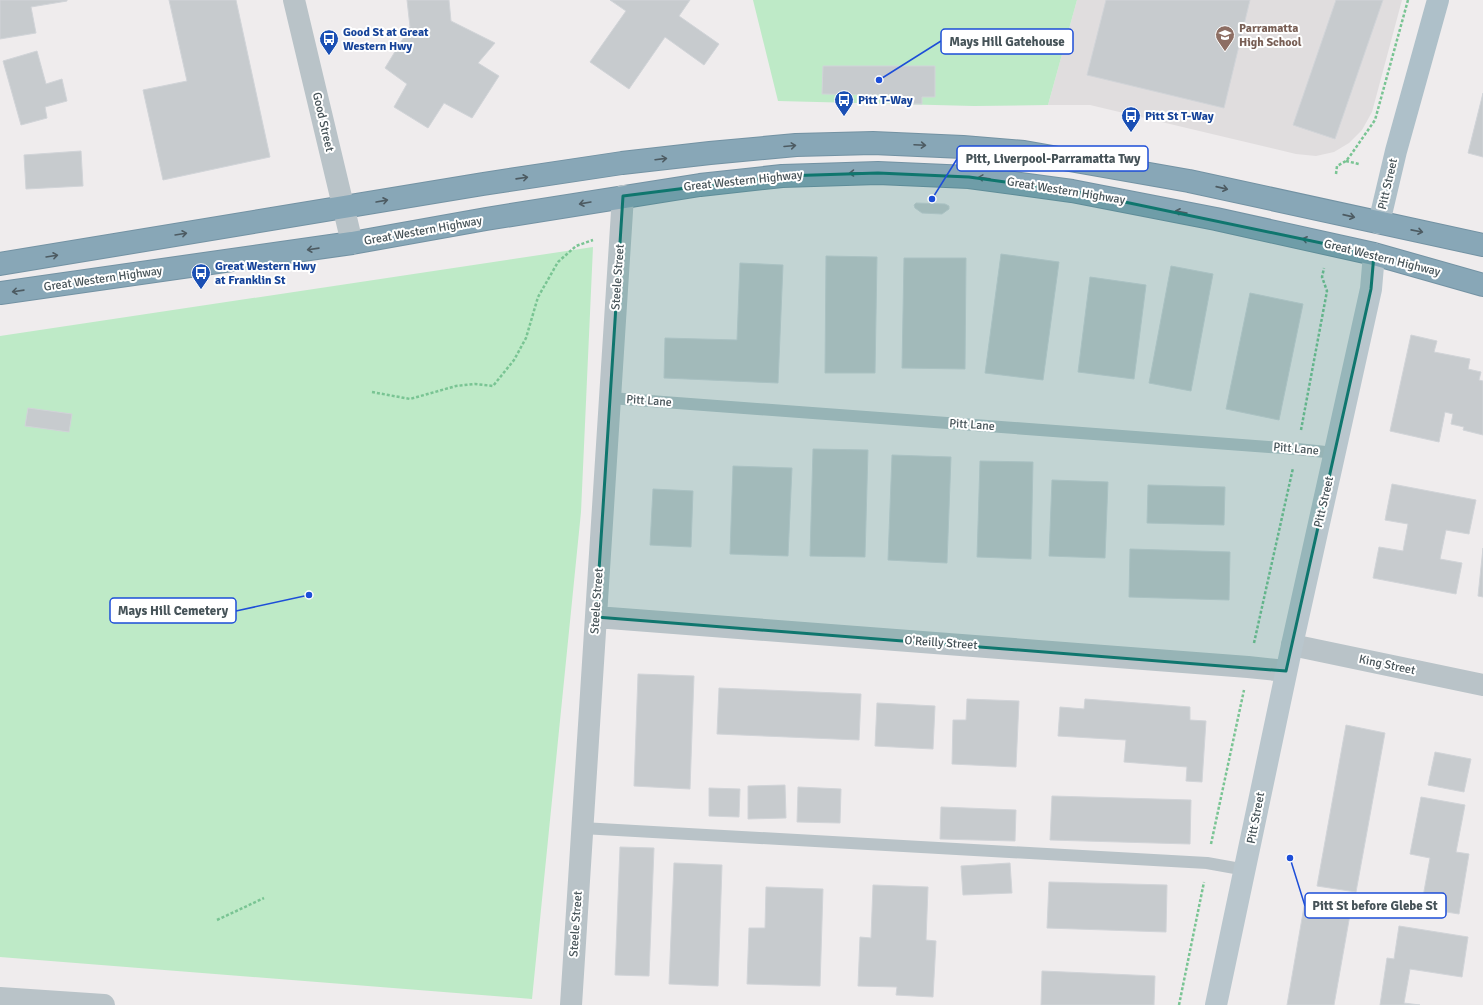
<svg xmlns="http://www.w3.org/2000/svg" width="1483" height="1005" viewBox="0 0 1483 1005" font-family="Signika,sans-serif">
<rect width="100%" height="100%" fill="#efeced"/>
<!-- education -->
<path fill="#e0ddde" d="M1077,0H1402L1372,112L1362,130L1349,143L1334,152L1316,156L1296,154L1090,105H1048Z"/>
<!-- green -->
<path fill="#beeac7" d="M753,0H1077L1048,105L974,106L778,101Z
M593,247L581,512L532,999L0,957V336Z"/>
<!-- building -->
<path fill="#c7cbce" stroke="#d1d4d8" d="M0,0H67V1L31,7L36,33L0,39Z
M169,0H236L270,157L163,180L143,90L187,81Z
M407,0H449L451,21L495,43L478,63L499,76L472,118L444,103L428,128L394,107L407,84L385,68L410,27Z
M610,0H690L679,16L719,44L704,65L665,37L629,89L590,62L626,11Z
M1106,0H1250L1224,108L1087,75Z
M1336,0H1383L1335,139L1293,125Z
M37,51L46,84L62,79L67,101L45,107L47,118L21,125L3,61Z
M823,66H935V97H922V104H897V95L822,94Z
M1483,93V157L1468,153Z
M81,151L83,186L26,189L24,155Z
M916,203L945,204L949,206V209L942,214L922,213L915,208L914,205Z
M1001,254L1059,262L1043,380L985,373Z
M826,256L877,257L875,373H825Z
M904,258H966L965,369L902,368Z
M740,263L783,265L778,383L664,378L665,338L737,340Z
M1171,266L1213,274L1191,391L1149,383Z
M1090,277L1146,285L1134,379L1078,372Z
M1250,293L1303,304L1279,420L1226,409Z
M1411,335L1437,341L1434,352L1470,359L1468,369L1481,372L1479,380L1483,381V435L1463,430L1464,427L1451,424L1453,414L1445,412L1439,442L1390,431Z
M28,408L72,414L69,432L25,426Z
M813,449L868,450L865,557L810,556Z
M892,455L951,457L947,563L888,560Z
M980,461L1033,462L1031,559L977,557Z
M733,466L792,468L788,556L730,554Z
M1052,480L1108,482L1105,558L1049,556Z
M1392,484L1476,500L1469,534L1446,530L1440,559L1462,563L1456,594L1373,578L1379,547L1403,551L1408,524L1385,520Z
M1148,485L1225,487L1224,525L1147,523Z
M653,489L693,491L691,547L650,545Z
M1483,548V597L1478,596Z
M1130,549L1230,552L1229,600L1129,597Z
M638,674L694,676L690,789L634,786Z
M719,688L861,694L859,740L717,734Z
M967,699L1019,701L1016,767L952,764L953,720H966Z
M1085,699L1190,707V720L1206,721L1202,782L1186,781L1187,767L1124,762L1126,740L1058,736L1060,707L1084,709Z
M877,703L935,706L933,749L875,746Z
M1346,725L1385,733L1356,892L1317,886Z
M1435,752L1471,759L1464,792L1428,785Z
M785,785L786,818L748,819V786Z
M798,787L841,789L840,823L797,822Z
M709,788L740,789L739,817L709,816Z
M1052,796L1191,800L1190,844L1050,840Z
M1421,797L1465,805L1456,852L1469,854L1459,914L1421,908L1430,858L1410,854Z
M941,807L1016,810L1015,841L940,839Z
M620,847L654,848L649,976L615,975Z
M674,863L722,865L718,986L669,984Z
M1010,863L1012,893L963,895L961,866Z
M1049,882L1167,885L1166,932L1047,928Z
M873,885L928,887L926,940L936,941L933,997L896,995L897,987L858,986L860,937L871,938Z
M766,887L823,889L820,986L747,984L749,928H765Z
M1305,901L1351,909L1334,1005H1287Z
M1399,926L1468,937L1462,977L1410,969L1404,1003L1420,1005H1380L1387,958L1394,959Z
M1042,971L1155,976L1154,1005H1041Z"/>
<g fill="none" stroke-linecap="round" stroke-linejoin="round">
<defs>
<path id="highway" d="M0,264L483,184L622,163L710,153L796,145L873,143L963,147L1024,152L1189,181L1483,245
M0,293L352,243L486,219L700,185L782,176L878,173L969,177L1072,191L1216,219L1374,254L1483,285"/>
</defs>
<!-- highway casing -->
<use href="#highway" stroke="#7392a3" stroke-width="24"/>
<!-- path -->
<path stroke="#79c493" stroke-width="2.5" stroke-dasharray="3 2" stroke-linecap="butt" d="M1346,161L1359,164
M1336,174L1337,166L1346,161L1350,156L1375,120L1408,0
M372,392L410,399L456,386L475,384L493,386L514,360L526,338L538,297L558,262L576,246L593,240
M1301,430L1327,291L1322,277L1324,268
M1254,643L1293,468
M1211,844L1244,690
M217,920L264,898
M1179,1005L1204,882"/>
<!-- lane -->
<path stroke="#b9c3c8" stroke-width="12" d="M610,398L1297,449L1335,453
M582,828L1207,863L1246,870"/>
<!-- street -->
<path stroke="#b9c3c8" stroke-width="22" d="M294,0L352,243
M596,617L1248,667L1286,671
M1292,645L1483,685
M0,998L104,1005
M571,1005L623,196"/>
<!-- secondary -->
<path stroke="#b9c6cd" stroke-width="22" d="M1216,1005L1292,645L1371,289L1374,254"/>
<!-- primary -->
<path stroke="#aec0c9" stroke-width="22" d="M1379,223L1396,151L1438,0"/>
<!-- highway -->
<use href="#highway" stroke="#88a7b7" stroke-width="22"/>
</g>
<!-- one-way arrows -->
<defs><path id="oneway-shaft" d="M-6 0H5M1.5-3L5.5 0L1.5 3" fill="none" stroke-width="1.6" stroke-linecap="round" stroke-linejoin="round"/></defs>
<g stroke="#4d5b62">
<use href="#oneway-shaft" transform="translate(920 145) rotate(3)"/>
<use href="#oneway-shaft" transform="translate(790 146) rotate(-5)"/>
<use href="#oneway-shaft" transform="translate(661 159) rotate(-7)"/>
<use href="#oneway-shaft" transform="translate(855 173) rotate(179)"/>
<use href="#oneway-shaft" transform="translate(522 178) rotate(-8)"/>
<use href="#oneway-shaft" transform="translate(984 178) rotate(-173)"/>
<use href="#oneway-shaft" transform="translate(1222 188) rotate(13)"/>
<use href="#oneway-shaft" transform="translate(382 201) rotate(-10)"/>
<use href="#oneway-shaft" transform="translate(585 203) rotate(170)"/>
<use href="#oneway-shaft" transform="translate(1181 212) rotate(-169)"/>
<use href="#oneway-shaft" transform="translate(1349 216) rotate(13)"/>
<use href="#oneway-shaft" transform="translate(1417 231) rotate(11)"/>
<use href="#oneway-shaft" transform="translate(181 234) rotate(-9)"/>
<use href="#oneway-shaft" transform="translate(1308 240) rotate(-167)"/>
<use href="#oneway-shaft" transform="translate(313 249) rotate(172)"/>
<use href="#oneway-shaft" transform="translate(52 256) rotate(-9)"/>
<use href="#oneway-shaft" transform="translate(18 291) rotate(172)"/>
</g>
<!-- marked area -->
<path fill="#0f766e" fill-opacity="0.2" stroke="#0f766e" stroke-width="3" stroke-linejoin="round" d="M878,173L969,177L1072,191L1374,254L1371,289L1286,671L596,617L623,196L782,176Z"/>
<!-- icons -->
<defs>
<symbol id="school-pin" viewBox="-11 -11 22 30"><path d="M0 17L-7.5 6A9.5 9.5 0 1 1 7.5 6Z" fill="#8d6e63" stroke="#fff"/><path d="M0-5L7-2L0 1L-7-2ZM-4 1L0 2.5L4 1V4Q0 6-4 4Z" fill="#fff"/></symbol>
<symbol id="bus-pin" viewBox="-11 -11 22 30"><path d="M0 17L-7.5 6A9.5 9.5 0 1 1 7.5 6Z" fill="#1a4fb4" stroke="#fff"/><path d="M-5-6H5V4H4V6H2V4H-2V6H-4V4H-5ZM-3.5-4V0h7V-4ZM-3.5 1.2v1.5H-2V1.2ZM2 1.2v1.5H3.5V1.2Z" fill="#fff"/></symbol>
</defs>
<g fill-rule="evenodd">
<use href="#school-pin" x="1214" y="24" width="22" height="30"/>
<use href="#bus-pin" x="318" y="28" width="22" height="30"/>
<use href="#bus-pin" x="833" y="89" width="22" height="30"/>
<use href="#bus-pin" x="1120" y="105" width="22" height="30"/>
<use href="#bus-pin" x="190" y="262" width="22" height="30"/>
</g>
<g text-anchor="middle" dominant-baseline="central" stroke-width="4" stroke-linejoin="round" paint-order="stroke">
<!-- education labels -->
<g font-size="12" font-weight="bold" fill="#785e54" stroke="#fff" text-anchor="start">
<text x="1239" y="28">Parramatta<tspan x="1239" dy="14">High School</tspan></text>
</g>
<!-- transit labels -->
<g font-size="12" font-weight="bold" fill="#164399" stroke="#fff" text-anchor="start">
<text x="343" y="32">Good St at Great<tspan x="343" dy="14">Western Hwy</tspan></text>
<text x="858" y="100">Pitt T-Way</text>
<text x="1145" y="116">Pitt St T-Way</text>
<text x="215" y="266">Great Western Hwy<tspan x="215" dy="14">at Franklin St</tspan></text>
</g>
<!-- street labels -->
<g font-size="12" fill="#465358" stroke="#fff">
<text transform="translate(323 122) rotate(77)">Good Street</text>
<text transform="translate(743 181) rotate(-6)">Great Western Highway</text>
<text transform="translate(1388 184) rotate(-77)">Pitt Street</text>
<text transform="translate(1066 191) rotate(9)">Great Western Highway</text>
<text transform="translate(423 231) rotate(-10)">Great Western Highway</text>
<text transform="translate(1382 258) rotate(14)">Great Western Highway</text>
<text transform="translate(618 277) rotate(-86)">Steele Street</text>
<text transform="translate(103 279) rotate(-8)">Great Western Highway</text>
<text transform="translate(649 401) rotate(4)">Pitt Lane</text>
<text transform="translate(972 425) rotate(4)">Pitt Lane</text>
<text transform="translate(1296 449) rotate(5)">Pitt Lane</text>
<text transform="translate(1324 502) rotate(-77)">Pitt Street</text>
<text transform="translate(597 601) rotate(-86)">Steele Street</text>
<text transform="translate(941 643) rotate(4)">O'Reilly Street</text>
<text transform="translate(1387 665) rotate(12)">King Street</text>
<text transform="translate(1256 818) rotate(-79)">Pitt Street</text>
<text transform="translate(576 924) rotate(-86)">Steele Street</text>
</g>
</g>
<!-- callouts -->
<path fill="none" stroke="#1d4ed8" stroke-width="1.5" d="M879 80L941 41M932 199L957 159M309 595L236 611M1290 858L1305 906"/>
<g fill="#1d4ed8" stroke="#fff" stroke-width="1.5">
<circle cx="879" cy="80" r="4"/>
<circle cx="932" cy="199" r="4"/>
<circle cx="309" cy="595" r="4"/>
<circle cx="1290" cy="858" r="4"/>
</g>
<g fill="#fff" stroke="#1d4ed8" stroke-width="1.5">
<rect x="941" y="29" width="132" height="25" rx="4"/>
<rect x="957" y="146" width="191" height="25" rx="4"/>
<rect x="110" y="598" width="126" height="25" rx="4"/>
<rect x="1305" y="893" width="141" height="25" rx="4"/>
</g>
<g font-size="13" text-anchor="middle" font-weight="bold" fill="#465358">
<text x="1007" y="46">Mays Hill Gatehouse</text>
<text x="1053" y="163">Pitt, Liverpool-Parramatta Twy</text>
<text x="173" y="615">Mays Hill Cemetery</text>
<text x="1375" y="910">Pitt St before Glebe St</text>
</g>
</svg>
